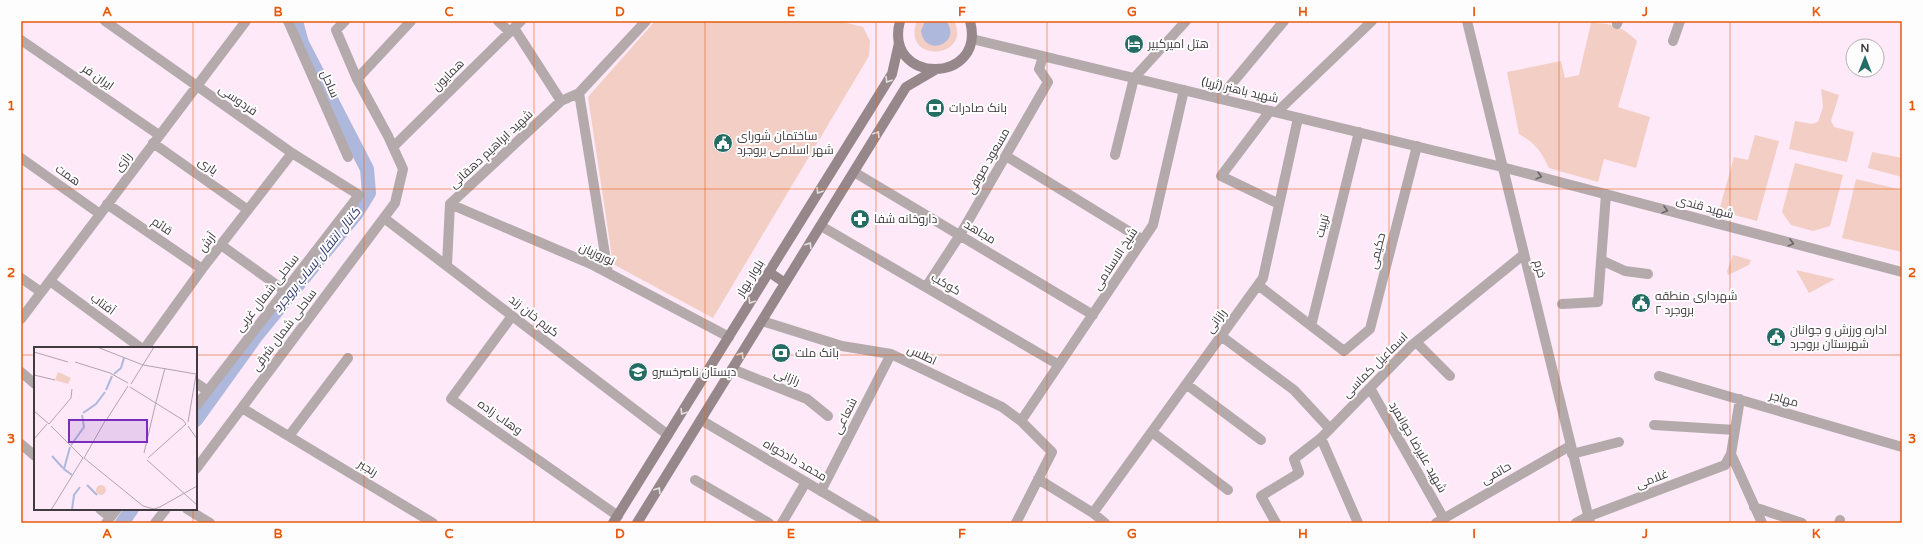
<svg xmlns="http://www.w3.org/2000/svg" width="1923" height="544" viewBox="0 0 1923 544" font-family="'Varela Round',Cairo,sans-serif">
<rect width="100%" height="100%" fill="#fde9f8"/>
<!-- green -->
<path fill="#f3cec4" d="M655,21H839L863,27L870,41L869,56L713,318L613,264L588,97Z
M917,21H954C973,59 900,64 917,21Z
M1591,23C1611,23 1623,27 1637,41L1618,107L1650,117L1636,168L1604,159L1598,182L1549,168C1540,150 1536,144 1519,134L1507,72L1561,61L1565,78L1579,75Z
M1821,89L1839,95L1831,121L1834,127L1854,132L1847,162L1789,149L1795,121L1812,124L1818,122L1823,107Z
M1755,135L1779,141L1757,221L1719,211L1734,157L1748,160Z
M1872,152L1902,158V177L1868,168Z
M1795,163L1843,175L1830,226L1813,231L1791,225L1782,212Z
M1856,179L1902,190V252L1842,238Z
M1733,255L1751,260L1749,265L1728,275L1727,271Z
M1796,270L1835,279L1809,293Z"/>
<!-- water -->
<path fill="#aeb7dc" d="M925,21H946C963,42 925,59 921,31Z"/>
<g fill="none" stroke-linecap="round" stroke-linejoin="round">
<!-- canal -->
<path stroke="#aeb7dc" stroke-width="14" d="M196,420L257,335L356,214L369,193L367,169L302,43L296,21
M122,523L132,509"/>
<!-- minor -->
<path stroke="#b4a9ab" stroke-width="10" d="M105,21L292,153L359,195L196,406
M288,21L348,157
M498,21L510,32
M1617,24L1618,21
M514,28L561,101
M21,40L159,135
M1673,41L1680,21
M357,79L411,21
M1219,99L1284,21
M1270,111L1221,176L1279,204
M1277,112L1372,21
M153,143L248,210
M393,147L521,21
M1115,155L1134,78L1186,21
M1006,156L1143,240
M21,158L100,214
M854,172L1093,315
M107,204L202,269
M450,204L593,265L729,337
M384,218L668,435
M821,226L1059,365
M221,245L285,291
M1601,260L1625,271L1648,274
M447,265L450,204L561,101L579,93
M608,273L579,93L646,21
M21,278L41,292
M50,281L141,348
M1258,285L1344,351L1370,329L1417,146
M926,287L960,235L1048,82L1039,69L1043,57
M1562,304L1598,302L1606,194
M512,316L451,399L618,516
M21,319L246,21
M762,321L842,346L891,354L1002,407L1021,421L1052,452L1016,523
M1311,326L1359,132
M1221,336L1294,390L1330,429
M1416,342L1450,376
M145,348L202,269L292,153
M732,369L807,399L828,416
M21,372L35,384
M1659,376L1902,447
M196,383L208,391
M1186,384L1261,440
M1370,388L1444,519
M242,408L433,523
M1021,421L1153,225L1184,90
M1654,425L1735,430
M1152,432L1228,490
M289,436L348,358
M1321,438L1358,523
M21,444L35,456
M1572,454L1619,442
M1731,454L1762,523
M196,469L395,203L403,169L388,136L357,79L336,30L345,21
M1038,479L1093,513L1105,523
M695,480L769,523
M821,491L891,354
M1754,507L1802,523
M100,509L110,517
M187,509L210,523
M1093,513L1263,278L1298,118
M106,523L117,509
M155,523L166,509
M782,523L806,482
M1276,523L1261,496L1299,473L1294,459L1321,438L1411,346L1523,255
M1436,523L1570,446
M1576,523L1587,517L1725,465L1731,454L1740,399
M1839,523L1840,520"/>
<!-- tertiary -->
<path stroke="#b4a9ab" stroke-width="10" d="M1467,21L1590,523
M972,39L1502,167L1902,272
M701,420L875,523"/>
<!-- secondary -->
<path stroke="#96878a" stroke-width="10" d="M900,21C883,85 987,85 970,21
M769,272L785,283
M613,523L892,74L899,43
M637,523L906,87L935,70"/>
</g>
<!-- one-way arrows -->
<defs><path id="oneway-chevron" d="M-2-3.5L2.5 0L-2 3.5" fill="none" stroke-width="1.6" stroke-linecap="round" stroke-linejoin="round"/></defs>
<g stroke="#e3e0e0">
<use href="#oneway-chevron" transform="translate(888 80) rotate(122)"/>
<use href="#oneway-chevron" transform="translate(877 134) rotate(-58)"/>
<use href="#oneway-chevron" transform="translate(819 191) rotate(122)"/>
<use href="#oneway-chevron" transform="translate(809 245) rotate(-58)"/>
<use href="#oneway-chevron" transform="translate(751 301) rotate(122)"/>
<use href="#oneway-chevron" transform="translate(741 355) rotate(-58)"/>
<use href="#oneway-chevron" transform="translate(683 412) rotate(122)"/>
<use href="#oneway-chevron" transform="translate(658 490) rotate(-58)"/>
</g>
<g stroke="#696165">
<use href="#oneway-chevron" transform="translate(1539 176) rotate(15)"/>
<use href="#oneway-chevron" transform="translate(1665 210) rotate(15)"/>
<use href="#oneway-chevron" transform="translate(1791 243) rotate(15)"/>
</g>
<!-- grid -->
<path fill="none" stroke="#e8590c" stroke-width="1" stroke-opacity="0.55" d="M193,21V348M364,21V523M534,21V523M705,21V523M876,21V523M1047,21V523M1218,21V523M1389,21V523M1559,21V523M1730,21V523M21,189H1902M21,355H35M196,355H1902M193,509V523"/>
<!-- icons -->
<defs>
<symbol id="hotel-disc" viewBox="-11 -11 22 22"><circle r="9.5" fill="#256d64" stroke="#fdfdfd"/><path d="M-6-4.5h1.5V1H6V5H4.5V3h-9V5H-6ZM-4 0a1.8 1.8 0 1 1 3.6 0ZM.5 0V-2.5h3Q6-2.5 6 0Z" fill="#fff"/></symbol>
<symbol id="bank-disc" viewBox="-11 -11 22 22"><circle r="9.5" fill="#256d64" stroke="#fdfdfd"/><path d="M-6-4H6V4H-6ZM0-2.3a2.3 2.3 0 1 0 0 4.6a2.3 2.3 0 1 0 0-4.6Z" fill="#fff"/></symbol>
<symbol id="civic-disc" viewBox="-11 -11 22 22"><circle r="9.5" fill="#256d64" stroke="#fdfdfd"/><path d="M-.6-6.5H3V-4.5H.6V-3L4-1V1h2V6H-6V1h2V-1L-.6-3ZM-1.2 2.5V6h2.4V2.5Z" fill="#fff"/></symbol>
<symbol id="pharmacy-disc" viewBox="-11 -11 22 22"><circle r="9.5" fill="#256d64" stroke="#fdfdfd"/><path d="M-2-6h4v4h4v4h-4v4h-4v-4h-4v-4h4Z" fill="#fff"/></symbol>
<symbol id="school-disc" viewBox="-11 -11 22 22"><circle r="9.5" fill="#256d64" stroke="#fdfdfd"/><path d="M0-5L7-2L0 1L-7-2ZM-4 1L0 2.5L4 1V4Q0 6-4 4Z" fill="#fff"/></symbol>
</defs>
<g fill-rule="evenodd">
<use href="#hotel-disc" x="1123" y="33" width="22" height="22"/>
<use href="#bank-disc" x="924" y="97" width="22" height="22"/>
<use href="#civic-disc" x="712" y="132" width="22" height="22"/>
<use href="#pharmacy-disc" x="849" y="208" width="22" height="22"/>
<use href="#civic-disc" x="1630" y="292" width="22" height="22"/>
<use href="#civic-disc" x="1765" y="326" width="22" height="22"/>
<use href="#bank-disc" x="770" y="342" width="22" height="22"/>
<use href="#school-disc" x="627" y="361" width="22" height="22"/>
</g>
<g text-anchor="middle" dominant-baseline="central" stroke-width="4" stroke-linejoin="round" paint-order="stroke">
<!-- poi labels -->
<g font-size="12" fill="#413a3f" stroke="#fdfdfd" text-anchor="start">
<text x="1148" y="44">هتل امیرکبیر</text>
<text x="949" y="108">بانک صادرات</text>
<text x="737" y="136">ساختمان شورای<tspan x="737" dy="14">شهر اسلامی بروجرد</tspan></text>
<text x="874" y="219">داروخانه شفا</text>
<text x="1655" y="296">شهرداری منطقه<tspan x="1655" dy="14">۲ بروجرد</tspan></text>
<text x="1790" y="330">اداره ورزش و جوانان<tspan x="1790" dy="14">شهرستان بروجرد</tspan></text>
<text x="795" y="353">بانک ملت</text>
<text x="652" y="372">دبستان ناصرخسرو</text>
</g>
<!-- street labels -->
<g font-size="12" fill="#413a3f" stroke="#fdfdfd">
<text transform="translate(448 75) rotate(-45)">همایون</text>
<text transform="translate(98 77) rotate(35)">ایران فر</text>
<text transform="translate(330 84) rotate(66)">ساحل</text>
<text transform="translate(1240 90) rotate(13)">شهید باهنر (ثریا)</text>
<text transform="translate(238 100) rotate(35)">فردوسی</text>
<text transform="translate(491 149) rotate(-43)">شهید ابراهیم دهقانی</text>
<text transform="translate(988 161) rotate(-60)">مسعود صوفی</text>
<text transform="translate(123 162) rotate(-53)">رازی</text>
<text transform="translate(208 166) rotate(35)">یاری</text>
<text transform="translate(68 175) rotate(35)">همت</text>
<text transform="translate(1705 207) rotate(15)">شهید قندی</text>
<text transform="translate(162 226) rotate(34)">قائم</text>
<text transform="translate(1322 226) rotate(-76)">تربیت</text>
<text transform="translate(980 232) rotate(31)">مجاهد</text>
<text transform="translate(207 242) rotate(-52)">آرش</text>
<text transform="translate(1377 251) rotate(-76)">حکیمی</text>
<text transform="translate(597 254) rotate(25)">نوروزیان</text>
<text transform="translate(1115 259) rotate(-57)">شیخ الاسلامی</text>
<text transform="translate(1540 269) rotate(76)">خرم</text>
<text transform="translate(750 278) rotate(-58)">بلوار بهار</text>
<text transform="translate(946 284) rotate(30)">کوکب</text>
<text transform="translate(267 293) rotate(-52)">ساحلی شمال غربی</text>
<text transform="translate(103 304) rotate(36)">آفتاب</text>
<text transform="translate(534 316) rotate(38)">کریم خان زند</text>
<text transform="translate(1216 321) rotate(-54)">رازانی</text>
<text transform="translate(284 330) rotate(-53)">ساحلی شمال شرقی</text>
<text transform="translate(922 355) rotate(25)">اطلس</text>
<text transform="translate(1375 365) rotate(-45)">اسماعیل کماسی</text>
<text transform="translate(787 377) rotate(21)">رازانی</text>
<text transform="translate(1784 399) rotate(16)">مهاجر</text>
<text transform="translate(845 416) rotate(-63)">شعاعی</text>
<text transform="translate(500 417) rotate(35)">وهاب زاده</text>
<text transform="translate(1418 447) rotate(60)">شهید علیرضا جوانمرد</text>
<text transform="translate(795 460) rotate(30)">محمد دادخواه</text>
<text transform="translate(368 468) rotate(31)">رنجبر</text>
<text transform="translate(1496 473) rotate(-30)">حاتمی</text>
<text transform="translate(1652 479) rotate(-21)">غلامی</text>
</g>
<!-- water labels -->
<g font-size="13" font-style="italic" fill="#313969" stroke="#fdfdfd">
<text transform="translate(317 260) rotate(-51)">کانال انتقال پساب بروجرد</text>
</g>
</g>
<!-- overview -->
<g transform="translate(34 347)">
<rect width="163" height="163" fill="#fde9f8"/>
<path d="M24,25L37,31L34,37L21,33ZM62 143a5 5 0 1 1 10 0a5 5 0 1 1-10 0Z" fill="#f3cec4"/>
<path fill="none" stroke="#aeb7dc" stroke-width="2" d="M80,27L87,21L90,11M72,43L78,29M49,66L62,57L71,45M37,98L50,80L48,68M36,100L30,122L38,128M18,109L29,121M53,138L63,148M38,163L40,148L46,140"/>
<path fill="none" stroke="#b2a3ae" stroke-width="1" d="M63,0L109,18L162,27M0,5L34,15M41,15L76,26L94,36M0,28L21,33M97,37L120,0M96,40L149,73L152,77M122,55L131,21M0,64L15,77L37,51L38,42M73,72L94,39M154,75L162,28M17,79L49,111M154,79L163,92M0,92L13,77M110,106L122,55M50,111L109,159L120,162L126,160M50,111L71,74M114,111L152,77M113,113L163,158M126,160L163,139M17,163L49,111"/>
<path fill="#7b2cbf" fill-opacity="0.15" stroke="#7b2cbf" stroke-width="2" d="M35,73H113V95H35Z"/>
<rect width="163" height="163" fill="none" stroke="#413a3f" stroke-width="2"/>
</g>
<!-- border -->
<rect width="1923" height="544" fill="none" stroke="#fdfdfd" stroke-width="44"/>
<!-- north arrow -->
<g transform="translate(1865 58)"><circle r="19" fill="#fdfdfd" stroke="#b2afb1"/>
<path d="M0-3L7 15L0 10L-7 15Z" fill="#256d64"/>
<text y="-6" font-size="11" font-weight="bold" text-anchor="middle" fill="#413a3f">N</text>
</g>
<rect x="22" y="22" width="1879" height="500" fill="none" stroke="#e8590c" stroke-width="1.5"/>
<g font-size="13" text-anchor="middle" font-weight="bold" fill="#e8590c">
<text x="107" y="16">A</text>
<text x="278" y="16">B</text>
<text x="449" y="16">C</text>
<text x="620" y="16">D</text>
<text x="791" y="16">E</text>
<text x="962" y="16">F</text>
<text x="1132" y="16">G</text>
<text x="1303" y="16">H</text>
<text x="1474" y="16">I</text>
<text x="1645" y="16">J</text>
<text x="1816" y="16">K</text>
<text x="11" y="110">1</text>
<text x="1912" y="110">1</text>
<text x="11" y="277">2</text>
<text x="1912" y="277">2</text>
<text x="11" y="443">3</text>
<text x="1912" y="443">3</text>
<text x="107" y="538">A</text>
<text x="278" y="538">B</text>
<text x="449" y="538">C</text>
<text x="620" y="538">D</text>
<text x="791" y="538">E</text>
<text x="962" y="538">F</text>
<text x="1132" y="538">G</text>
<text x="1303" y="538">H</text>
<text x="1474" y="538">I</text>
<text x="1645" y="538">J</text>
<text x="1816" y="538">K</text>
</g>
</svg>
